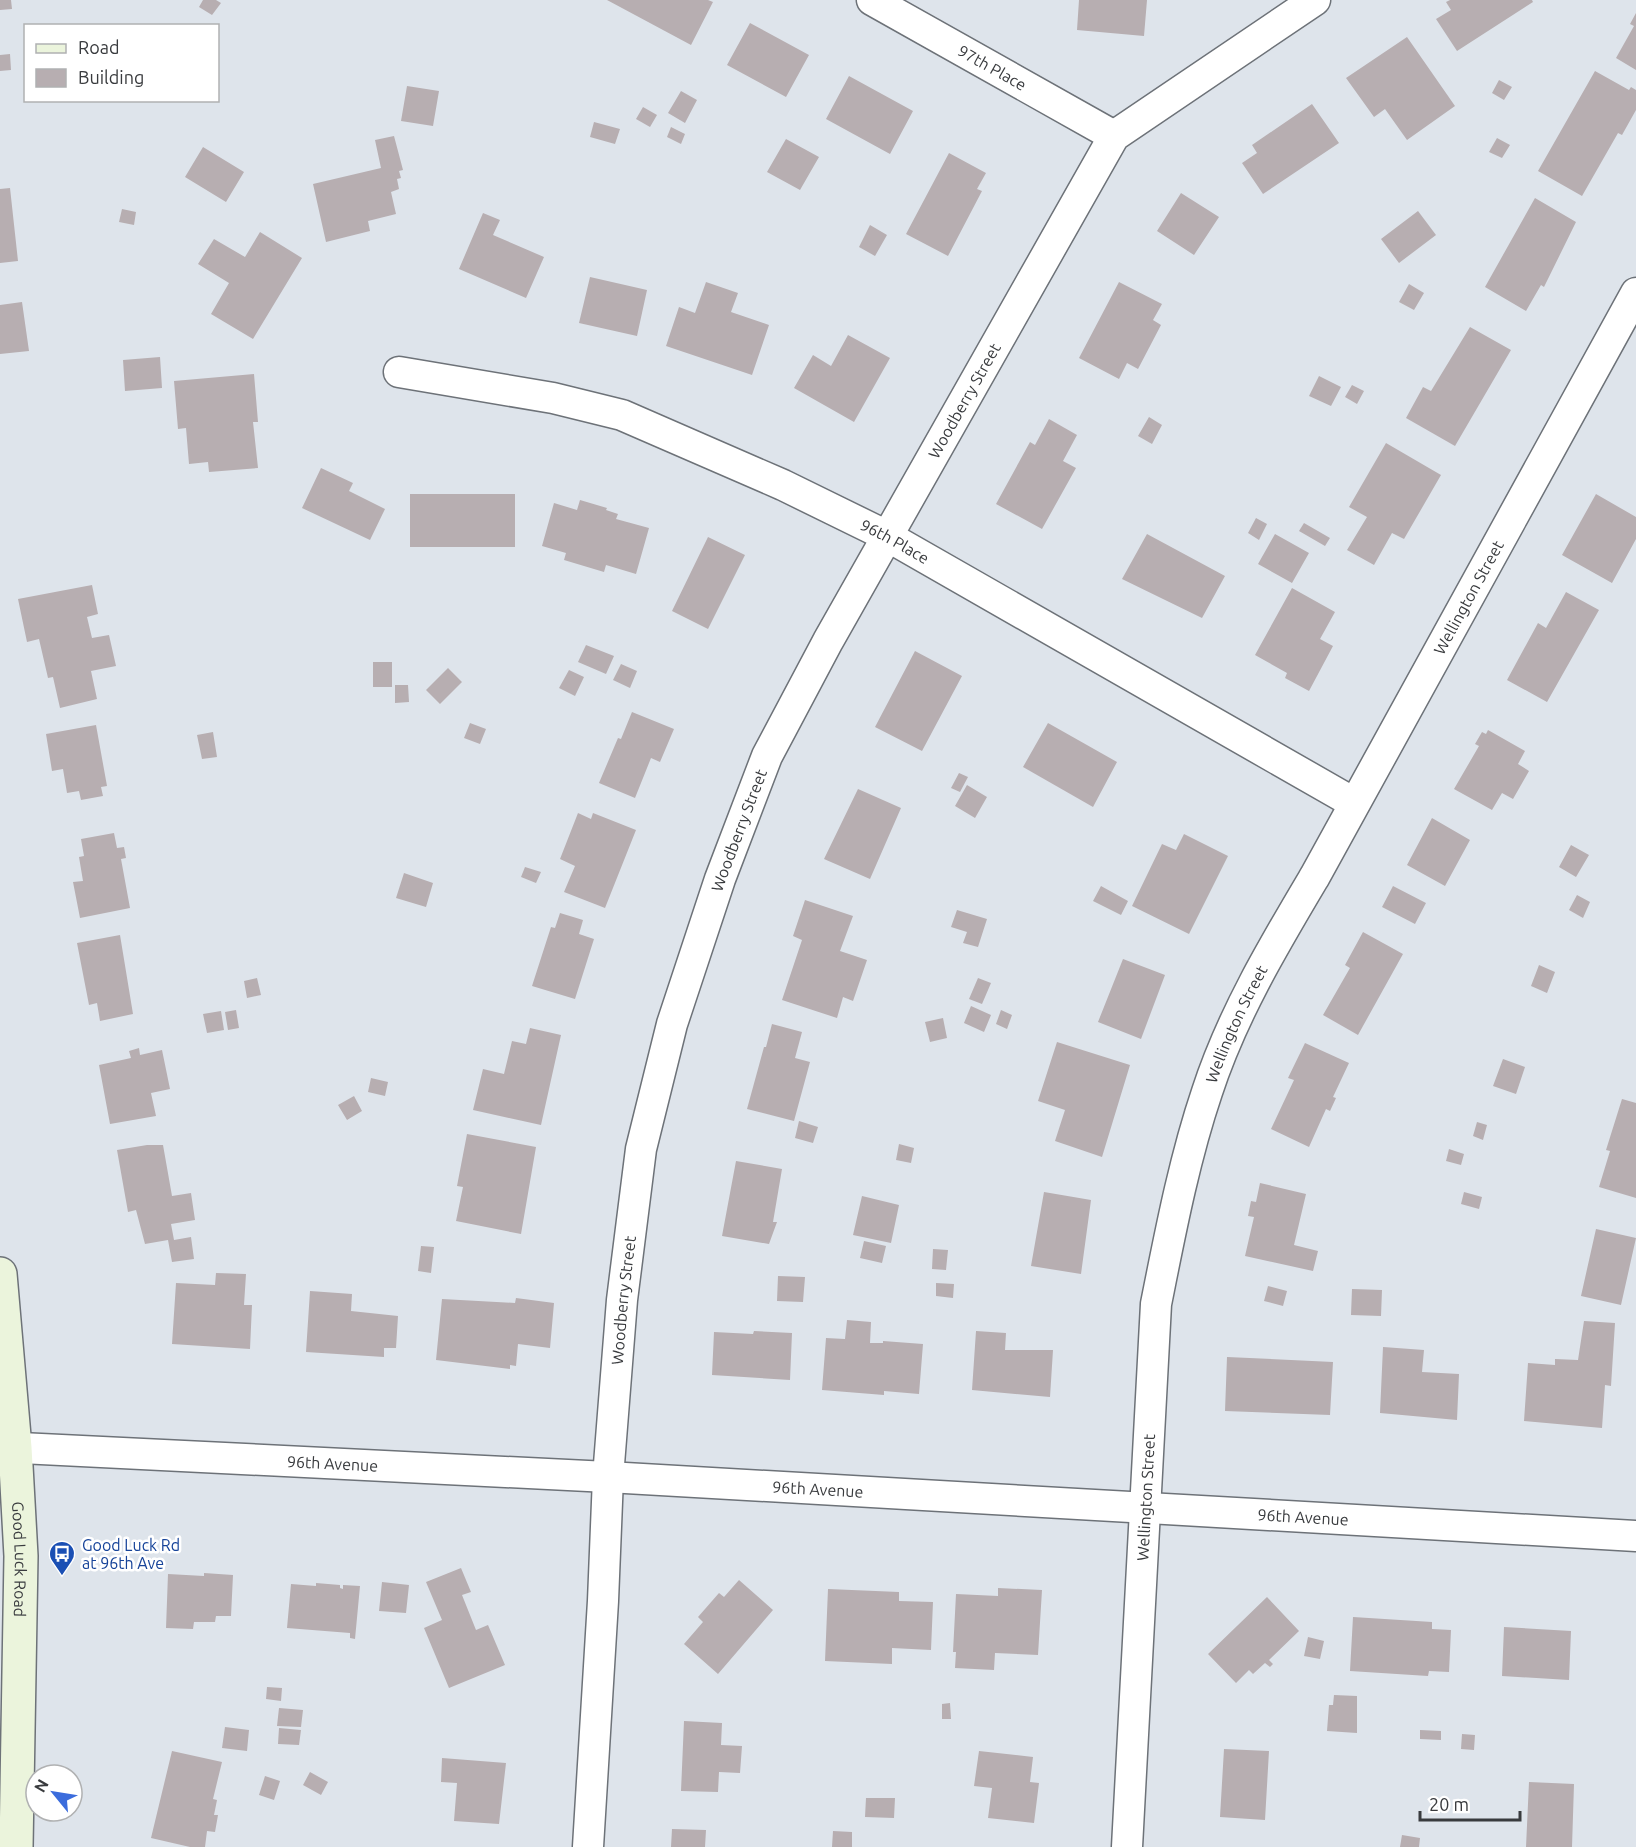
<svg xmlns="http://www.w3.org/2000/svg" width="1636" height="1847" viewBox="0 0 1636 1847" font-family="Ubuntu,sans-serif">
<rect width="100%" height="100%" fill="#dee4eb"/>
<!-- building -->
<path fill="#b7aeb1" d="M0,0H11L12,9L0,10Z
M203,0H216L221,3L212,15L199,7Z
M607,0H708L713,2L691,45Z
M1079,0H1147L1144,36L1077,30Z
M1450,0H1532L1533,2L1457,51L1436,19L1451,10L1446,2Z
M1636,13V70L1616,58L1634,26L1630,24Z
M750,23L809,55L786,97L727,65Z
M1407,37L1455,106L1407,140L1385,109L1374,117L1346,78Z
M10,54L11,70L0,71V55Z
M1595,71L1629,90L1631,87L1636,90V110L1622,135L1618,133L1582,196L1538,171Z
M849,76L913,111L890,154L826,119Z
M1499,80L1512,87L1504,100L1492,93Z
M407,86L439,91L433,126L401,121Z
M681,91L697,100L685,123L668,113Z
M1312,104L1339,143L1263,194L1242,163L1257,153L1252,145Z
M643,107L657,115L650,127L636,119Z
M594,122L620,129L615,144L590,137Z
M671,127L685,134L681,144L667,137Z
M394,136L403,170L399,171L401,178L397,179L399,189L391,192L396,214L368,221L370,231L326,242L313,184L381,168L375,140Z
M1497,138L1510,145L1502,158L1489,152Z
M786,139L819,157L800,190L767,172Z
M203,147L244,172L226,202L185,177Z
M949,153L986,173L977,189L982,191L948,256L906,234Z
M10,188L18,261L0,263V189Z
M1181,193L1219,217L1194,255L1157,231Z
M1535,198L1576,222L1544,287L1541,285L1526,311L1485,287Z
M122,209L136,212L134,225L119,222Z
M1418,211L1436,235L1399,263L1381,239Z
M483,213L500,220L493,235L544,257L526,298L459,269Z
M870,225L887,235L875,256L859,247Z
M260,232L302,258L253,339L211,314L229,283L198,264L214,239L245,257Z
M590,277L647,290L637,336L579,323Z
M706,282L738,293L731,312L769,325L752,375L666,346L679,307L695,313Z
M1119,282L1162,304L1153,320L1161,325L1138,369L1127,363L1119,379L1079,358Z
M1409,284L1424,293L1414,310L1399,302Z
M22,302L29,351L0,354V305Z
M1470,327L1511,350L1455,446L1406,418L1423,387L1431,391Z
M848,335L890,358L854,422L794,388L813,355L831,366Z
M160,357L162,388L125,391L123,360Z
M254,374L258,422H253L258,468L209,472L208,462L189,464L186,428L178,429L174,381Z
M1319,376L1341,387L1331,406L1309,396Z
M1352,385L1364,391L1357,404L1345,397Z
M1149,417L1162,425L1152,444L1138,436Z
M1049,419L1077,435L1063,461L1076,468L1042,529L996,504L1030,442L1035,445Z
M1386,443L1441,475L1404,539L1392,533L1374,565L1347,550L1367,517L1349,507Z
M321,468L353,483L349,491L385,509L370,540L302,508Z
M410,494H515V547H410Z
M1596,494L1636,517V539L1612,583L1562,555Z
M580,500L607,508L606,510L618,514L616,519L649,528L636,574L606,565L604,572L564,560L566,553L542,546L554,503L577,510Z
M1256,518L1267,524L1259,540L1248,533Z
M1304,523L1330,538L1325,546L1299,531Z
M1147,534L1225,576L1202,618L1122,579Z
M1275,534L1309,553L1292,583L1258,564Z
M708,537L745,555L708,629L672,611Z
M92,585L98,614L87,617L92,638L109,635L116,666L91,671L97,699L60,708L53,677L48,678L39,639L27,642L18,599Z
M1292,588L1335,612L1320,639L1333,646L1309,691L1285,678L1287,673L1255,655Z
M1566,592L1599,610L1547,702L1507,680L1538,623L1546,628Z
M586,645L614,656L606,674L578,662Z
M915,651L962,676L922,751L875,727Z
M373,662H392V687H373Z
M621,664L637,671L630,688L613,680Z
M448,668L462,682L440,704L426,690Z
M569,670L584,677L575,696L559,688Z
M395,685H408L409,702L395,703Z
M632,712L674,729L660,762L651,758L635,798L599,783L618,738L621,739Z
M470,723L486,729L480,744L464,738Z
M1048,723L1117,762L1093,807L1023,767Z
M96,725L107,786L101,787L103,796L81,800L79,791L67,793L63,769L52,771L46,734Z
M1488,730L1525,751L1518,764L1529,771L1513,799L1502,793L1492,810L1454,789L1479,746L1475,744L1482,732L1486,734Z
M213,732L217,757L202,759L197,735Z
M959,773L968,777L960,792L951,788Z
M967,785L987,797L975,818L955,806Z
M858,789L901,808L870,879L824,859Z
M578,813L591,819L593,813L636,830L605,908L564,892L575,866L560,859Z
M1432,818L1470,840L1445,886L1407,865Z
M114,833L117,848L124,847L126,858L121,859L130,908L80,918L73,882L83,881L79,857L84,856L81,839Z
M1184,834L1228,856L1189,934L1132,906L1162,844L1176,850Z
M1571,845L1589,855L1576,877L1559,867Z
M525,867L541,872L536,883L521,877Z
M404,873L433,883L426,907L396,898Z
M1101,886L1128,901L1121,915L1093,901Z
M1393,886L1426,903L1415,924L1382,907Z
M1577,895L1590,902L1583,918L1569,910Z
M805,900L853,916L840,951L867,960L853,1001L843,997L837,1018L782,1000L802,940L793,936Z
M957,910L987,919L978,947L963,943L967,932L951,927Z
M560,913L583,920L579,934L594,939L575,999L532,986L551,927L555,928Z
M1363,932L1403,954L1358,1035L1323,1015L1350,968L1345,965Z
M120,935L133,1014L100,1021L97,1003L89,1005L77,943Z
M1123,959L1165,975L1141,1039L1098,1022Z
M1539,965L1555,972L1547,993L1531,986Z
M257,978L261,995L247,998L244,981Z
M978,978L991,983L982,1004L969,999Z
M971,1006L991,1015L984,1032L964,1023Z
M236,1010L239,1028L228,1030L225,1012Z
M1001,1010L1012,1015L1007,1029L996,1024Z
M221,1011L224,1030L207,1033L203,1014Z
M943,1018L947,1038L930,1042L925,1022Z
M772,1024L802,1032L795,1058L810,1062L794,1121L747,1109L764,1047H766Z
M530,1028L561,1035L541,1125L473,1110L483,1069L504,1074L512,1041L526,1044Z
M1057,1042L1130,1065L1102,1157L1055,1141L1065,1110L1038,1101Z
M1305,1043L1349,1063L1333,1097L1336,1098L1330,1111L1326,1109L1309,1147L1271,1129L1294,1080L1288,1078Z
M139,1048L140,1055L162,1050L170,1089L151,1093L156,1116L110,1124L99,1065L131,1058L129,1051Z
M1503,1059L1525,1067L1516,1094L1493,1086Z
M371,1078L388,1082L385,1096L368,1092Z
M354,1096L362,1111L347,1120L338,1105Z
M1622,1099L1636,1103V1198L1599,1187L1610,1151L1606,1150Z
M799,1121L818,1127L813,1143L795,1138Z
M1477,1122L1487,1125L1483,1140L1473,1136Z
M467,1134L536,1147L521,1234L456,1221L463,1187L457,1186Z
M899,1144L914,1148L911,1163L896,1160Z
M147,1145H163L172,1196L191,1193L195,1220L171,1224L174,1240L191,1237L194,1259L172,1262L168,1240L145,1244L136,1210L128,1212L117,1150Z
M1449,1149L1464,1154L1461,1165L1446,1161Z
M736,1161L782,1169L773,1222H777L769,1244L722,1236Z
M1260,1183L1306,1194L1294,1245L1318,1251L1313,1271L1245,1256L1254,1217L1248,1216L1251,1201L1256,1202Z
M1044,1192L1091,1200L1081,1274L1031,1266Z
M1464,1192L1482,1197L1479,1209L1461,1204Z
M862,1196L899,1205L891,1243L853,1235Z
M1596,1229L1636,1238L1621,1305L1581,1296Z
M864,1241L886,1246L882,1263L860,1258Z
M421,1246L434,1247L431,1273L418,1271Z
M933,1249L948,1250L946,1270L932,1269Z
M216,1273L246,1274L244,1305H252L250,1349L172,1344L176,1283L215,1285Z
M778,1276L805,1277L803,1302L777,1301Z
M936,1283L954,1284L953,1298L936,1296Z
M1268,1286L1287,1291L1283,1306L1264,1301Z
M1352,1289L1382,1290L1381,1316L1351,1315Z
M310,1291L352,1294L351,1311L398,1316L396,1348H384V1357L306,1352Z
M516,1298L554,1303L550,1348L518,1344L516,1366L510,1365V1369L436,1360L442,1299L515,1303Z
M847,1320L871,1322L870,1343H883V1341L923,1344L919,1394L884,1391V1395L822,1390L826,1338L845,1339Z
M1584,1321L1615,1323L1611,1386L1605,1385L1602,1428L1524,1421L1528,1363L1555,1365V1359L1578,1360Z
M754,1331L792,1333L790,1380L712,1375L714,1332L753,1334Z
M976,1331L1006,1333L1005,1350H1053L1050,1397L972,1390Z
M1383,1347L1424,1350L1422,1372L1459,1374L1457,1420L1380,1413Z
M1227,1357L1333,1362L1330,1415L1225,1411Z
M461,1568L471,1592L462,1595L476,1630L488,1625L505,1665L449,1688L424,1628L442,1620L426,1582Z
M204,1573L233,1575L231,1616H216L215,1622H194L193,1629L166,1628L168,1574L204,1576Z
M739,1580L773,1610L718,1674L684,1644L703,1622L698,1617L719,1593L724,1597Z
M382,1582L409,1585L406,1613L379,1611Z
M316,1583L340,1585V1588L343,1589V1585L360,1586L355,1639L350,1638V1633L287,1628L291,1584L316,1586Z
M998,1588L1042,1590L1038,1655L995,1653L994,1670L955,1668L956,1652H953L956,1594L998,1596Z
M828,1589L899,1592V1601L933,1602L931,1650L892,1648V1664L825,1661Z
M1267,1597L1299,1631L1269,1660L1273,1664L1270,1667L1265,1663L1253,1674L1249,1670L1236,1683L1208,1654Z
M1353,1617L1432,1622V1629L1451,1630L1449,1672L1429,1671L1428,1676L1350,1671Z
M1504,1627L1571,1631L1569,1680L1502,1676Z
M1308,1637L1324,1641L1320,1659L1304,1656Z
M267,1687L282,1688L281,1701L266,1699Z
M1334,1695L1357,1696V1733L1327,1731L1329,1705H1333Z
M950,1703L951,1719H942V1704Z
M279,1708L303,1710L301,1727L277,1726Z
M684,1721L722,1723L721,1745L742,1746L740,1773L719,1772L718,1792L681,1791Z
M225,1727L249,1730L247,1751L222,1748Z
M279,1728L301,1730L299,1745L278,1744Z
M1420,1730L1441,1731V1740L1420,1739Z
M1462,1734L1475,1735L1474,1750L1461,1749Z
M1224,1749L1269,1751L1265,1820L1220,1817Z
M172,1751L222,1762L213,1799L217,1800L214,1815H218L215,1832L207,1831L205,1847H190L151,1838Z
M979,1751L1033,1757L1030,1782L1039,1783L1034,1823L988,1818L992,1788L974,1786Z
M442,1758L506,1763L499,1824L454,1821L457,1783L441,1782Z
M310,1772L328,1782L321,1795L303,1785Z
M265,1776L280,1781L274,1800L259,1795Z
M1529,1782L1574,1784L1572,1847H1526Z
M866,1798H895L894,1818L865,1817Z
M672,1829L706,1830L705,1847H671Z
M833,1831L852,1832V1847H832Z
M1402,1835L1420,1838L1419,1847H1400Z"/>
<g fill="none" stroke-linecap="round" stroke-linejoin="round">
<defs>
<g id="minor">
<path id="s1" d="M872,0L1114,136"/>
<path id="s2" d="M399,372L553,398L622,415L783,485L887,536L1354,803"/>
<path id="s3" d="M0,1447L608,1477L1636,1536"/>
<path id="s4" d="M588,1847L603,1601L608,1477L622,1300L641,1149L672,1024L720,879L767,756L828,641L1114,136L1315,0"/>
<path id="s5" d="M1127,1847L1156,1304C1170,1234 1184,1160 1207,1092C1232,1015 1274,945 1315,876L1636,293"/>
</g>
<g id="secondary">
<path id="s6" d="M0,1274L15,1448L21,1556L16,1847"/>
</g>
</defs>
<!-- minor casing -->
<use href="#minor" stroke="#6d7278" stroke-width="33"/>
<!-- secondary casing -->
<use href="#secondary" stroke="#6d7278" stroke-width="36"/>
<!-- minor -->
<use href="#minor" stroke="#fff" stroke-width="30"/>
<!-- secondary -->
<use href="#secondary" stroke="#ebf4dc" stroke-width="33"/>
</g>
<!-- icons -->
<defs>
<symbol id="bus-pin" viewBox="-11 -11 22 30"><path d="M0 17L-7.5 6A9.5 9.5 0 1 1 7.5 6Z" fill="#1a4fb4" stroke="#fff"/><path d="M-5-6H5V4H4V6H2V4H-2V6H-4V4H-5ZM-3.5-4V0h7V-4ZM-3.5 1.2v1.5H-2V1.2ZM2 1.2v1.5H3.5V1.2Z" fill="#fff"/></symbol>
</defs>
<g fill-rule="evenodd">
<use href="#bus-pin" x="47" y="1539" width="30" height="40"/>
</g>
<g text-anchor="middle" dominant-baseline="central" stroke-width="5" stroke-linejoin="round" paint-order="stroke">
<!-- street labels -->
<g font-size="16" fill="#393b3e" stroke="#fff">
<text stroke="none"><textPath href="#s1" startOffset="138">97th Place</textPath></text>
<text stroke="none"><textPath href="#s4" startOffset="1520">Woodberry Street</textPath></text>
<text stroke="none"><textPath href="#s2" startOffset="528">96th Place</textPath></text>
<text stroke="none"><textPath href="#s5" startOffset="1322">Wellington Street</textPath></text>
<text stroke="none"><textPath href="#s4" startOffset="1034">Woodberry Street</textPath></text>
<text stroke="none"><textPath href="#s5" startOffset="836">Wellington Street</textPath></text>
<text stroke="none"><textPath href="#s4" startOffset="548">Woodberry Street</textPath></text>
<text stroke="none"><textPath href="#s3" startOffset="333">96th Avenue</textPath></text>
<text stroke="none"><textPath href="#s3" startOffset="819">96th Avenue</textPath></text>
<text stroke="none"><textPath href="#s5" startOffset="350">Wellington Street</textPath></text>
<text stroke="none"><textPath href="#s3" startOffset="1305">96th Avenue</textPath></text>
<text stroke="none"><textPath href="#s6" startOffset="286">Good Luck Road</textPath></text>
</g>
<!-- transit labels -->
<g font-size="16" fill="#164399" stroke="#fff" text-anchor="start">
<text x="82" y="1545">Good Luck Rd<tspan x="82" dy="18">at 96th Ave</tspan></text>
</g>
</g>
<!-- legend -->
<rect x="24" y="24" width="195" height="78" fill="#ffffff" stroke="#b0b1b2" stroke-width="1.5"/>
<rect x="36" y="44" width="30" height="9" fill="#ebf4dc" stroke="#b0b1b2" stroke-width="1.5"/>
<text x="78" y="54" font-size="18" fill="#393b3e">Road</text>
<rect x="36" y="69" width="30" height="18" fill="#b7aeb1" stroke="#b0b1b2" stroke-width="1.5"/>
<text x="78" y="84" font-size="18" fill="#393b3e">Building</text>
<!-- north arrow -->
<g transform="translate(54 1793) rotate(300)"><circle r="28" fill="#ffffff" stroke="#b0b1b2" stroke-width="1.5"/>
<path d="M0-4.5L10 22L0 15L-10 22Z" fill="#3b6cdc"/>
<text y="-9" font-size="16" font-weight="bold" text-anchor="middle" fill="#393b3e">N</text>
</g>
<!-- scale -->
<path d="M1420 1811v9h100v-9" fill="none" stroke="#393b3e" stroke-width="3"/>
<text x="1429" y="1811" font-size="18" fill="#393b3e" stroke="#ffffff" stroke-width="4.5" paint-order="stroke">20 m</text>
</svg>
